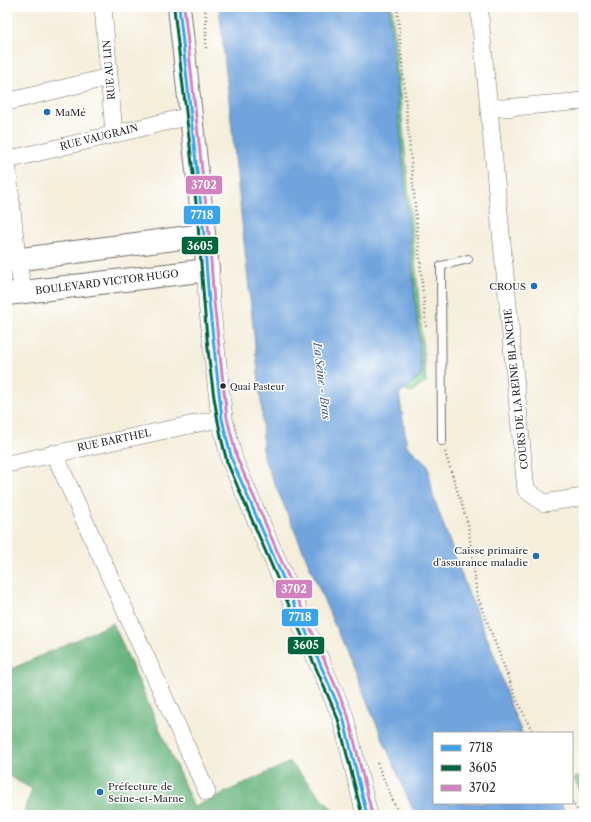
<svg xmlns="http://www.w3.org/2000/svg" width="591" height="822" viewBox="0 0 591 822" font-family="'Libre Caslon Text',serif">
<rect width="100%" height="100%" fill="#fff"/>
<filter id="ink" filterUnits="userSpaceOnUse"><feTurbulence type="fractalNoise" baseFrequency=".025" numOctaves="2"/><feDisplacementMap in="SourceGraphic" scale="8" xChannelSelector="R" yChannelSelector="G"/><feConvolveMatrix kernelMatrix="1 2 1 2 8 2 1 2 1" color-interpolation-filters="sRGB"/></filter>
<filter id="wash" filterUnits="userSpaceOnUse"><feTurbulence type="fractalNoise" baseFrequency=".012" numOctaves="4" result="noise"/><feDisplacementMap in="SourceGraphic" scale="16" xChannelSelector="R" yChannelSelector="G"/><feGaussianBlur stdDeviation="0.9" result="paint"/><feColorMatrix in="noise" values="0 0 0 0 0 0 0 0 0 0 0 0 0 0 0 0 0 1.4 0 .05"/><feComposite in="paint" operator="in"/></filter>
<g filter="url(#wash)">
<rect width="100%" height="100%" fill="#f4eedb"/>
<!-- green -->
<path fill="#80d293" stroke="#567e5f" d="M389,7H392L426,382L410,393L404,390L422,374Z
M584,773V798L574,779Z"/>
<!-- forest -->
<path fill="#68b47d" stroke="#4a7054" d="M113,623L194,807L290,762L337,815H23L32,789L7,775V671Z"/>
<!-- water -->
<path fill="#71a4dd" stroke="#4e6884" d="M219,7H389L422,374L399,394L407,446L428,465L433,496L466,587L495,657L508,699L522,733H434V803H560L567,815H415L263,456L262,410Z"/>
</g>
<g filter="url(#ink)">
<g fill="none" stroke-linecap="round" stroke-linejoin="round">
<defs>
<path id="service" d="M442,441L441,266L468,259"/>
<path id="minor" d="M103,7L114,133
M479,7L526,490L544,503L584,497
M7,102L109,77
M489,107L503,108L584,101
M7,160L190,116
M7,163L16,248L23,293
M54,453L207,792
M7,464L199,423L222,419"/>
<path id="tertiary" d="M208,270L209,302L222,419L232,460L343,717L367,815"/>
<path id="secondary" d="M7,261L204,235
M7,294L208,270L179,7"/>
</defs>
<!-- service casing -->
<use href="#service" stroke="#716f69" stroke-width="10"/>
<!-- minor casing -->
<use href="#minor" stroke="#716f69" stroke-width="18"/>
<!-- tertiary casing -->
<use href="#tertiary" stroke="#716f69" stroke-width="22"/>
<!-- secondary casing -->
<use href="#secondary" stroke="#716f69" stroke-width="24"/>
<!-- path -->
<path stroke="#716f69" stroke-width="2.5" stroke-dasharray="1 3" stroke-linecap="butt" d="M205,7L206,21V50
M397,7L426,327
M445,452L468,524L477,595L517,700L533,733
M377,763L399,815
M572,802L581,815
M582,815L584,811"/>
<!-- service -->
<use href="#service" stroke="#fff" stroke-width="8"/>
<!-- minor -->
<use href="#minor" stroke="#fff" stroke-width="17"/>
<!-- tertiary -->
<use href="#tertiary" stroke="#fff" stroke-width="21"/>
<!-- secondary -->
<use href="#secondary" stroke="#fff" stroke-width="22"/>
<defs>
<path id="bus-1" d="M179,7L204,235L209,302L222,419L232,460L343,717L367,815"/>
<path id="bus-2" d="M174,8C182,84 193,160 199,237C205,311 208,390 227,462L338,719L362,815"/>
<path id="bus-3" d="M184,7L209,234L214,302L227,418L237,458L348,715L372,814"/>
</defs>
<!-- bus-1 casing -->
<use href="#bus-1" stroke="#fff" stroke-width="6"/>
<!-- bus-2 casing -->
<use href="#bus-2" stroke="#fff" stroke-width="6"/>
<!-- bus-3 casing -->
<use href="#bus-3" stroke="#fff" stroke-width="6"/>
<!-- bus-1 -->
<use href="#bus-1" stroke="#39a4ea" stroke-width="3"/>
<!-- bus-2 -->
<use href="#bus-2" stroke="#00643c" stroke-width="3"/>
<!-- bus-3 -->
<use href="#bus-3" stroke="#d282be" stroke-width="3"/>
</g>
</g>
<!-- markers -->
<g fill="#1f6fb2" stroke="#fff" stroke-width="1.5">
<circle cx="47" cy="112" r="4"/>
<circle cx="534" cy="286" r="4"/>
<circle cx="536" cy="556" r="4"/>
<circle cx="100" cy="792" r="4"/>
</g>
<circle fill="#2b2b2b" stroke="#fff" stroke-width="1.5" cx="223" cy="386" r="3.5"/>
<g text-anchor="middle" dominant-baseline="central" stroke-width="3" stroke-linejoin="round" paint-order="stroke">
<!-- bus labels -->
<g font-size="9" fill="#2b2b2b" stroke="#fff" text-anchor="start">
<text x="230" y="386">Quai Pasteur</text>
</g>
<!-- street labels -->
<g font-size="10" fill="#2b2b2b" stroke="#fff">
<text transform="translate(109 70) rotate(-95)">RUE AU LIN</text>
<text transform="translate(99 137) rotate(-14)">RUE VAUGRAIN</text>
<text transform="translate(107 282) rotate(-7)">BOULEVARD VICTOR HUGO</text>
<text transform="translate(516 389) rotate(-96)">COURS DE LA REINE BLANCHE</text>
<text transform="translate(114 440) rotate(-12)">RUE BARTHEL</text>
</g>
<!-- poi labels -->
<g font-size="10" fill="#2b2b2b" stroke="#fff" text-anchor="start">
<text x="55" y="112">MaMé</text>
<text x="526" y="286" text-anchor="end">CROUS</text>
<text x="528" y="550" text-anchor="end">Caisse primaire<tspan x="528" dy="12">d'assurance maladie</tspan></text>
<text x="108" y="786">Préfecture de<tspan x="108" dy="12">Seine-et-Marne</tspan></text>
</g>
<!-- water labels -->
<g font-size="11" font-style="italic" fill="#475b72" stroke="#fff">
<text transform="translate(322 381) rotate(83)">La Seine - Bras</text>
</g>
</g>
<g stroke="#fff" stroke-width="1.5">
<rect x="185" y="175" width="38" height="20" rx="4" fill="#d282be"/>
<rect x="183" y="205" width="38" height="20" rx="4" fill="#39a4ea"/>
<rect x="181" y="236" width="38" height="19" rx="4" fill="#00643c"/>
<rect x="275" y="579" width="38" height="20" rx="4" fill="#d282be"/>
<rect x="281" y="608" width="38" height="19" rx="4" fill="#39a4ea"/>
<rect x="287" y="636" width="38" height="19" rx="4" fill="#00643c"/>
</g>
<g font-size="11" text-anchor="middle" font-weight="bold" fill="#fff">
<text x="204" y="189">3702</text>
<text x="202" y="219">7718</text>
<text x="200" y="250">3605</text>
<text x="294" y="593">3702</text>
<text x="300" y="621">7718</text>
<text x="306" y="649">3605</text>
</g>
<!-- margin -->
<rect width="591" height="822" fill="none" stroke="#fff" stroke-width="24"/>
<!-- legend -->
<rect x="433" y="732" width="140" height="72" fill="#ffffff" stroke="#aaaaaa"/>
<rect x="441" y="745" width="20" height="6" fill="#39a4ea" stroke="#aaaaaa"/>
<text x="469" y="752" font-size="12" fill="#2b2b2b">7718</text>
<rect x="441" y="765" width="20" height="6" fill="#00643c" stroke="#aaaaaa"/>
<text x="469" y="772" font-size="12" fill="#2b2b2b">3605</text>
<rect x="441" y="785" width="20" height="6" fill="#d282be" stroke="#aaaaaa"/>
<text x="469" y="792" font-size="12" fill="#2b2b2b">3702</text>
</svg>
